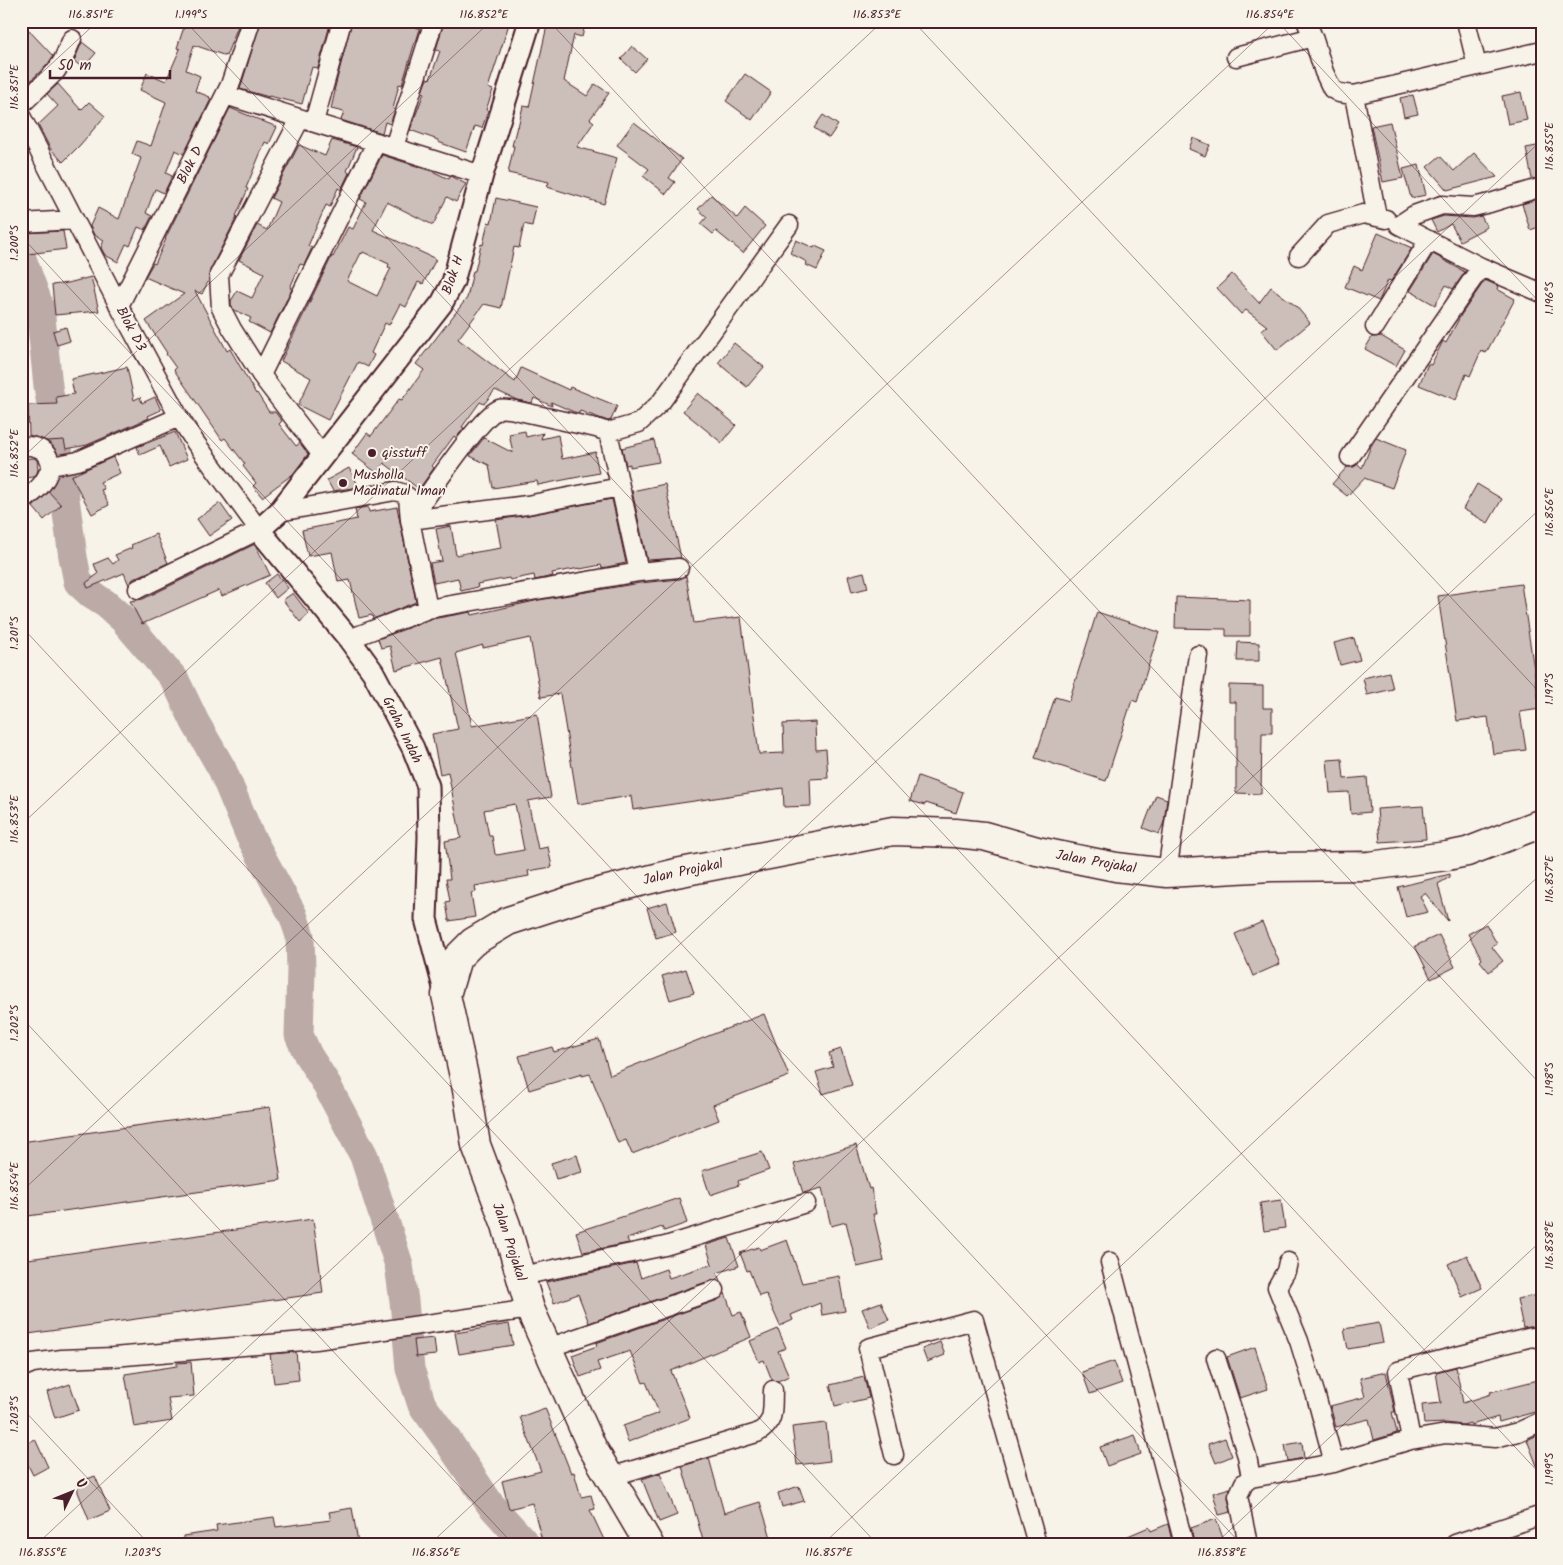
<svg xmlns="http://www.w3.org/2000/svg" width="1563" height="1565" viewBox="0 0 1563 1565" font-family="Kalam,sans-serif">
<rect width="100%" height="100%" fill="#f7f3e8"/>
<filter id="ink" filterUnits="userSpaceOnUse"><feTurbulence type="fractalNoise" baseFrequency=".02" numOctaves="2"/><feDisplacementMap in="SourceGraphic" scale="10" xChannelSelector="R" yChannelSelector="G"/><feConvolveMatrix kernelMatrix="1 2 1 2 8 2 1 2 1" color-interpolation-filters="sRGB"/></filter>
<g filter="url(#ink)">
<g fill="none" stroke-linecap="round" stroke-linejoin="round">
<!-- river -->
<path stroke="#bcaaa7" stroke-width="29" d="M21,256L40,308L48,386L58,448L73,557L78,582L92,595L106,604L124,620L175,680L195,722L222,769L249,834L293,915L300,936L301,970L299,1035L308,1055L324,1080L364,1156L399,1265L404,1301L410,1369L422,1405L446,1438L490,1504L526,1544"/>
</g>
<!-- building -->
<path fill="#ccbfb9" stroke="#4a1f2b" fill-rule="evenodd" d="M186,21H240L226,56L194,45L186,70L200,76L195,91L210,97L209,98L211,99L184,154L175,150L166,173L172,176L164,193L155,189L146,213L152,216L145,230L138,227L130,246L126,244L118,262L105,255L101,248L104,240L94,235L90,226L98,208L119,219L141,158L132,154L137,141L151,146L166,102L140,90L147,73L166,81L180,49L177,48Z
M261,21H331L318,68L312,67L302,104L269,96V97L240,89Z
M352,21H417L415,27L420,29L416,42H415L402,85L399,84L393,109L395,110L390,124L385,122L382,133L341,120L344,112L331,109L335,91H334Z
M444,21H510L488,88L493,90L486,110L488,111L482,128L475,126L466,152L438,142V140L410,130L424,93L422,92L427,78L430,79L440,51L436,50Z
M548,21H586L582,37L574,35L564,81L587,96L595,84L609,93L590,119L594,122L577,147L617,158L604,204L547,187L549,182L508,173L514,146H512L517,126L518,127L523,106L529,107Z
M21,22L53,56L48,64L21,90Z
M82,42L96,53L83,68L74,61Z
M632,46L647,59L635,72L621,59Z
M745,74L771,92L752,120L726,101Z
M58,84L81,110L89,102L105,116L80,145L63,162L50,148L38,125L58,106L47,94Z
M1521,92L1527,120L1508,124L1502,96Z
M1413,95L1418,114L1404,117L1400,98Z
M230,108L277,127L269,144L265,142L246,188L248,189L236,216L237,217L210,270L209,280L202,294L195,291L227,351L230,349L256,394L257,393L269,412H275L282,421L279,424L296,446L300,443L308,454L293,474L262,497L253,486L256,483L243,466L245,464L225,438L222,440L190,393L174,370L176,368L166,354L167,353L146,321L184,294L145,277L153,263L155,264L166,239H165Z
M823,115L838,125L829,138L814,128Z
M634,122L682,159L669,178L675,182L666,194L643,176L649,169L617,145Z
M1390,122L1403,178L1383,182L1371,126Z
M1193,138L1210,145L1205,156L1189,149Z
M332,140L357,147L347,171L349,173L341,190L338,188L330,207L326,205L308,246L312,248L304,265L300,264L290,288L292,289L270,333L249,322L251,318L234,310L231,305V301L237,291L252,298L264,273L239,260L257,225L267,230L279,202L271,198L299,145L325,156Z
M1542,145V177L1532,179L1526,148Z
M1474,153L1497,177L1447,190L1427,167L1440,156L1454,171Z
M382,155L432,171L449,179L451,176L452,177L466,184L456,202L447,197L433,225L387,202L373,230L436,259L423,284L418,282L406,307L400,304L389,325L385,323L371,353L374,355L368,367L358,362L328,420L298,405L311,378L281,361L332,256L333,257L348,227L353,229L366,202L360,199ZM363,252L389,264L388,267L391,268L377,296L347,281L361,253L362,254Z
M1419,165L1426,195L1411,198L1403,169Z
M711,195L737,218L745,208L765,226L743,253L716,231L713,234L701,224L707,217L698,209Z
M496,198L536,207L532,226L524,224L519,248L514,247L501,308L484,304L458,339L515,382L521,368L569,390L570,387L617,406L611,420L608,421L580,411L579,413L574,412L551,402L552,406L534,398L532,403L517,400L495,390L484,404L480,402L462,427L464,428L456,438L454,436L432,466L434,468L419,489L384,463L377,473L352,454L367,433L371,436L399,399L402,400L424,370L416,364L467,298L473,271H475L481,244L483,245L488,222L491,223Z
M1538,199L1542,212V226L1530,230L1522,204Z
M1444,216L1472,218L1481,216L1487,227L1460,241L1451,224L1437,232L1431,220Z
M63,231L66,249L28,254L25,233Z
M1378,233L1412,248L1391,281L1388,280L1379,301L1345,287L1354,266L1362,270Z
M796,240L814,248L815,246L826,251L817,270L806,265L807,262L790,253Z
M1433,254L1465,272L1453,289L1446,285L1435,305L1410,291Z
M1232,274L1259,303L1271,287L1296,306L1310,323L1277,350L1261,330L1267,326L1246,310L1241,314L1217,288Z
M91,277L99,311L55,315L52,285L68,283Z
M1485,280L1498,286L1497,289L1515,299L1486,353L1481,351L1470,376L1466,374L1456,400L1419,385L1428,364L1431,365L1443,341L1446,343L1461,315Z
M66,327L70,341L57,345L53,331Z
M1381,336L1405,350L1396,366L1365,349L1372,337Z
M734,343L764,367L747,387L718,363Z
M127,367L134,400L140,397L142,403L155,397L161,410L148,416L149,418L87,445L66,449L64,440L47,441L29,435L28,405L57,404L56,397L74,394L71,379Z
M698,393L736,425L722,443L683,411Z
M525,431L526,437L543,433L541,439L558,435L562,459L596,452L595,454L599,473L538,485L537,481L493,488L489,465L470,456L471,454L484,438L513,453L509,434Z
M175,432L187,459L169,467L160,446L140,455L137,447Z
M1376,438L1406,450L1392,488L1364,478L1347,496L1332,484L1347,467H1354L1358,464L1362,468L1371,446Z
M654,440L659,462L630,467V464L626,465L622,448Z
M113,457L120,473L100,482L104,489L101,490L109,505L92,514L71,476Z
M34,458L37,460L38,469L37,473L34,477L23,478L21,459Z
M349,468L359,487L333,491L327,480Z
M665,484L681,558L647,560L632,491Z
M1477,484L1502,499L1488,523L1463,509Z
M49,492L61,505L44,520L33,507Z
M612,499L626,563L602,568L601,565L580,569V568L552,573L553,576L535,580L534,575L510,580L509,578L477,584L478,587L461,591L458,578L434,583L430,563L442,561L436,529L451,526L456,555L471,552V553L501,548L496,520L529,515Z
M220,503L232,520L209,536L197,519Z
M368,507L369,512L397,507L416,602L373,619L372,615L359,618L350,580L338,582L332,552L308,556L302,530L357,519L355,509Z
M156,534L168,563L133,579L129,585L124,573L88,588L86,583L98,574L94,564L108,558L113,564L118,560L115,555L132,548L131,545Z
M255,544L270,575L222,596L219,590L142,624L130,601L143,599Z
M864,572L868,588L852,592L848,576Z
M277,574L288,588L276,598L265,583Z
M686,576L694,623L741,617L759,754L784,753L783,724L815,722L816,750L826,749L828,778L810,779L811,806L784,807L783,788L633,810L631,796L578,804L560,694L541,697L530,638L483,648V645L456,653L472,726L537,714L551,797L528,801L538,849L548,847L552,867L528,871L529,876L475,886L476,892L471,893L475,917L449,921L446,902L450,901L446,879H450L445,841L461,838L448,772L440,774L432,734L458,729L442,657L396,670L390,646L381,648L378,639L432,619L471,612L472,615L539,600L640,583L680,579ZM515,804L524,850L497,855L495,854L492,836H489L484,810Z
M1521,584L1540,709L1520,712L1526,750L1493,754L1488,717L1457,721L1438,596Z
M293,593L309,614L300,622L283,600Z
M1176,597L1250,600V636H1226V629L1175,628Z
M1097,612L1159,632L1137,702L1132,700L1106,781L1035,758L1055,697L1069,701Z
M1354,638L1360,660L1340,665L1334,643Z
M1238,642L1259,643V661H1237Z
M1389,672L1393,689L1367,695L1363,678Z
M1229,685L1263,686V708H1272V733H1262L1261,794L1236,793V702H1229Z
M1342,759L1344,779L1367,777L1370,812L1351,814L1349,792L1330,793L1327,760Z
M918,776L963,792L956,813L926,803L925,805L910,801Z
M1156,795L1167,799L1164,822L1159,834L1143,828Z
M1423,806L1426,839L1380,842L1377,809Z
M1450,874V877L1438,884L1448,921L1425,893L1420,896L1428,912L1406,917L1398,887Z
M667,902L676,932L656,938L647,908Z
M1262,922L1280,964L1253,976L1235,934Z
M1486,924L1497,944L1492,947L1503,961L1489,972L1480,961L1482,959L1468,934Z
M1439,935L1455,967L1431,979L1415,946Z
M686,969L694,993L670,1000L662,976Z
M764,1014L789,1076L713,1105L719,1120L632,1154L626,1140L618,1143L590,1074L582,1076V1074L529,1090L519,1056L552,1047L554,1052L599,1039L610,1075Z
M841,1049L852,1085L823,1094L816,1072L833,1067L829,1053Z
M270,1107L281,1180L21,1217V1142Z
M856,1145L869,1189L871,1188L876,1214H873L884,1261L857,1267L846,1222L831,1226L822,1188L803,1193L794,1164Z
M762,1152L769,1170L738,1181L739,1185L710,1195L702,1171Z
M577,1155L582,1172L556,1179L551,1163Z
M679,1198L687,1223L664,1231L662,1227L627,1239L629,1243L583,1252L576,1232Z
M1281,1200L1285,1228L1264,1231L1260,1203Z
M313,1219L323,1293L21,1335V1260Z
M729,1238L739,1266L717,1273L720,1281L712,1280L589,1323L578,1294L554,1303L546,1282L636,1263L641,1278L666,1269L669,1278L712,1264L706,1245Z
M787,1240L802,1283L839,1276L845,1311L822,1315L820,1303L791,1315L793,1320L780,1326L766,1294L759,1296L749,1270L747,1271L740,1253L759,1247L760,1250Z
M1467,1255L1482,1288L1462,1297L1448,1264Z
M725,1293L733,1315L741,1312L751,1337L671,1371L690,1418L628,1442L623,1426L659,1413L646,1382L643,1383L630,1351L597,1362L600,1370L580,1377L572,1355L597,1346L596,1343L718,1300Z
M1538,1295L1542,1315V1325L1523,1328L1517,1299Z
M881,1302L889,1320L870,1328L862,1309Z
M1379,1323L1383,1343L1348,1349L1344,1329Z
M509,1324L513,1345L459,1354L455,1333Z
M778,1329L786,1348L778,1351L789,1376L778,1381L772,1380L764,1360L759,1362L750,1341Z
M434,1338L436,1355L416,1357L414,1340Z
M940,1342L945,1355L927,1362L922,1349Z
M1255,1347L1268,1389L1240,1398L1227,1357Z
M296,1352L299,1380L274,1383L270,1354Z
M1114,1361L1122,1383L1090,1394L1082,1372Z
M191,1362L194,1396L168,1398L172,1421L134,1427L125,1374L177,1366V1363Z
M1456,1367L1463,1403L1491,1394L1490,1392L1542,1379V1410L1499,1422L1498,1417L1471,1425L1470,1423L1463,1425L1446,1423L1424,1424L1422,1405L1441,1403L1436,1372Z
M1386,1372L1395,1412H1392L1397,1433L1374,1440L1369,1419L1336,1427L1330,1406L1365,1397L1360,1378Z
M864,1377L869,1398L835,1406L830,1385Z
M70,1384L79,1410L55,1418L47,1392Z
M545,1408L571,1473L574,1472L581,1497L591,1495L595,1509L590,1510L606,1544H543L532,1503L509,1509L502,1481L541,1471L520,1417Z
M826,1423L830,1461L797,1465L792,1427Z
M1542,1433V1476H1541L1527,1440Z
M1135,1435L1141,1454L1107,1466L1100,1447Z
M1225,1438L1232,1456L1216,1463L1208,1444Z
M35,1439L48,1467L33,1475L26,1461L21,1464V1447Z
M1302,1442L1304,1458L1288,1461L1285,1445Z
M709,1458L724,1513L760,1502L773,1544H704L682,1466Z
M660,1473L677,1515L659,1522L642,1479Z
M95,1476L110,1511L89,1520L78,1492L77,1483Z
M799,1486L804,1501L782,1507L778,1493Z
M1230,1488L1228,1498L1231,1512L1219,1515L1213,1493Z
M352,1508L358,1542L335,1544L334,1540L304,1544H183V1536L217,1531L216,1525L274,1517L276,1527L331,1520L329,1512Z
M1216,1519L1223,1538L1208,1544H1194L1191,1528Z
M1168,1524L1172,1541L1166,1544H1109L1149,1527L1151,1531Z"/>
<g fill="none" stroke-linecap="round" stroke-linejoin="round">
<defs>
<path id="minor" d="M1306,21L1313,37L1324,72L1332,89L1339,93L1354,95L1542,51
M1466,21L1477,66
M1236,57L1313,37
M225,95L482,175
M1354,95L1377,217
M21,105L56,71L63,60L72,39
M21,116L119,306L179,417L195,442L259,530L138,589
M300,119L219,275L221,308L232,329L261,375L322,455
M314,122L342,21
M394,147L434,21
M1542,187L1490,203L1473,207L1442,205L1414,215L1399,225L1481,267L1542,293
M21,223L74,220
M1299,256L1328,224L1363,214L1386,219
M119,306L230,85L251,21
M1375,327L1429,240
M261,375L376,143
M608,432L639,423L661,402L789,225
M21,446C37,445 49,450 51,466L78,461L179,417
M1350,457L1481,267
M21,502C36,491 45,485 51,466
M279,512L395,491L402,493L408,497L410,520L428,609
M410,520C426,499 479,417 499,409C502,408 506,409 510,409L596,428L608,432L639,572
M410,520L527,505L620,487
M349,639L428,609L639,572L679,568
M1167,873L1198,655
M1110,1262L1184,1544
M1288,1262L1286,1271L1277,1287L1299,1341L1316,1396L1334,1463
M521,1276L665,1246L806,1203
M548,1348L715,1290
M1216,1358L1247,1456L1251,1478
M21,1368L33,1363L62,1359L113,1357L316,1340L530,1309
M1411,1440L1398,1371L1532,1337L1542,1339
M894,1455L868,1348L974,1320L1037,1544
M610,1477L757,1433C776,1423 772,1409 773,1390
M1248,1544L1238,1496L1244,1483L1251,1478L1334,1463L1411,1440L1446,1434L1495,1438L1518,1432L1542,1421
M1455,1544L1542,1515"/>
<path id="tertiary" d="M446,995L426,919L429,837L428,786L413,748L373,672L349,639L259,530L279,512L442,303L453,282L482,175L530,21"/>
<path id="primary" d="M649,1544L592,1447L530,1309L506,1225L476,1145L467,1090L446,995L457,958L473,942L508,921L591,894L676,873L893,831L955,833L984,836L1037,851L1116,867L1167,873L1271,867L1369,866L1447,856L1467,852L1542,823"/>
</defs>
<!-- minor casing -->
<use href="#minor" stroke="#4a1f2b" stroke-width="21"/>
<!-- tertiary casing -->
<use href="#tertiary" stroke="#4a1f2b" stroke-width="25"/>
<!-- primary casing -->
<use href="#primary" stroke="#4a1f2b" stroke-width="31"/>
<!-- minor -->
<use href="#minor" stroke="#f7f3e8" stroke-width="18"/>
<!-- tertiary -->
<use href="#tertiary" stroke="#f7f3e8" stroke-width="21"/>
<!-- primary -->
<use href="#primary" stroke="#f7f3e8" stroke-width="28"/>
</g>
</g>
<!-- ticks -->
<path fill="none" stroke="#4a1f2b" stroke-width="1" stroke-opacity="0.45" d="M185,21L1542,1476M549,21L1542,1086M913,21L1542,695M1277,21L1542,305M21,92L98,21M21,236L1241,1544M21,459L491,21M21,626L877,1544M21,825L883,21M21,1017L513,1544M21,1192L1276,21M21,1407L149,1544M37,1544L1542,140M430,1544L1542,507M823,1544L1542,873M1215,1544L1542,1240"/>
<!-- markers -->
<g fill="#4a1f2b" stroke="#f7f3e8" stroke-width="2">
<circle cx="372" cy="453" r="5"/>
<circle cx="343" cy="483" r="5"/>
</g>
<g text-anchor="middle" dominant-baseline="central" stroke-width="4" stroke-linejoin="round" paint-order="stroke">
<!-- street labels -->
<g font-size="14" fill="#4a1f2b" stroke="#f7f3e8">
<text transform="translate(190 165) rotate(-63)">Blok D</text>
<text transform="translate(453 275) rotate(-71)">Blok H</text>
<text transform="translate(131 329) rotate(62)">Blok D3</text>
<text transform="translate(402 730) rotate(64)">Graha Indah</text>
<text transform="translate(1096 862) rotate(10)">Jalan Projakal</text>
<text transform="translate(683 872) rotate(-12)">Jalan Projakal</text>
<text transform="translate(509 1242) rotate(72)">Jalan Projakal</text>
</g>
<!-- poi labels -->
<g font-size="14" fill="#4a1f2b" stroke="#f7f3e8" text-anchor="start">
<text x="382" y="453">qisstuff</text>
<text x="353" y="475">Musholla<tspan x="353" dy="16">Madinatul Iman</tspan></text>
</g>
</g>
<!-- margin -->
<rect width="1563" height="1565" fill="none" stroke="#f7f3e8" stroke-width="55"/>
<!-- north arrow -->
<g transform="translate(72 1492) rotate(47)" stroke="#f7f3e8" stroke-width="4" paint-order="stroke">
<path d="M0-4L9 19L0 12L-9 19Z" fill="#4a1f2b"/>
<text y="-8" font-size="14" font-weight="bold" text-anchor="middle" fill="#4a1f2b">U</text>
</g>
<!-- scale -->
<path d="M50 70v8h120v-8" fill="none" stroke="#4a1f2b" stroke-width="2.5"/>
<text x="58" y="70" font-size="15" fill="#4a1f2b" stroke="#f7f3e8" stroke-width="4" paint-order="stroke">50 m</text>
<rect x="28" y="28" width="1508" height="1510" fill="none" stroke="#4a1f2b" stroke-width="2"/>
<g font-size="12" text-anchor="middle" fill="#4a1f2b">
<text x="91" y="18">116.851°E</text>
<text x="191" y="18">1.199°S</text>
<text x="484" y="18">116.852°E</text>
<text x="877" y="18">116.853°E</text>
<text x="1270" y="18">116.854°E</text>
<text transform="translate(14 87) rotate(-90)" y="4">116.851°E</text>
<text transform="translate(1549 146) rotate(-90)" y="4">116.855°E</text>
<text transform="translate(14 243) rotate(-90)" y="4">1.200°S</text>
<text transform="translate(1549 298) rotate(-90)" y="4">1.196°S</text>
<text transform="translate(14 453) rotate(-90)" y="4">116.852°E</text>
<text transform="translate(1549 512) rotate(-90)" y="4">116.856°E</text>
<text transform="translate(14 633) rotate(-90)" y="4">1.201°S</text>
<text transform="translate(1549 689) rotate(-90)" y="4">1.197°S</text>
<text transform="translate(14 819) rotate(-90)" y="4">116.853°E</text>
<text transform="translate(1549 879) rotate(-90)" y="4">116.857°E</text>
<text transform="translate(14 1023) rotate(-90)" y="4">1.202°S</text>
<text transform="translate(1549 1079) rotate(-90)" y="4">1.198°S</text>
<text transform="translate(14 1186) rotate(-90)" y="4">116.854°E</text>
<text transform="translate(1549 1245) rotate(-90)" y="4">116.858°E</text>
<text transform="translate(14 1414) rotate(-90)" y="4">1.203°S</text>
<text transform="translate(1549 1469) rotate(-90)" y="4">1.199°S</text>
<text x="43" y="1556">116.855°E</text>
<text x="143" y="1556">1.203°S</text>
<text x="436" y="1556">116.856°E</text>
<text x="829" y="1556">116.857°E</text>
<text x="1222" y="1556">116.858°E</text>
</g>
</svg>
